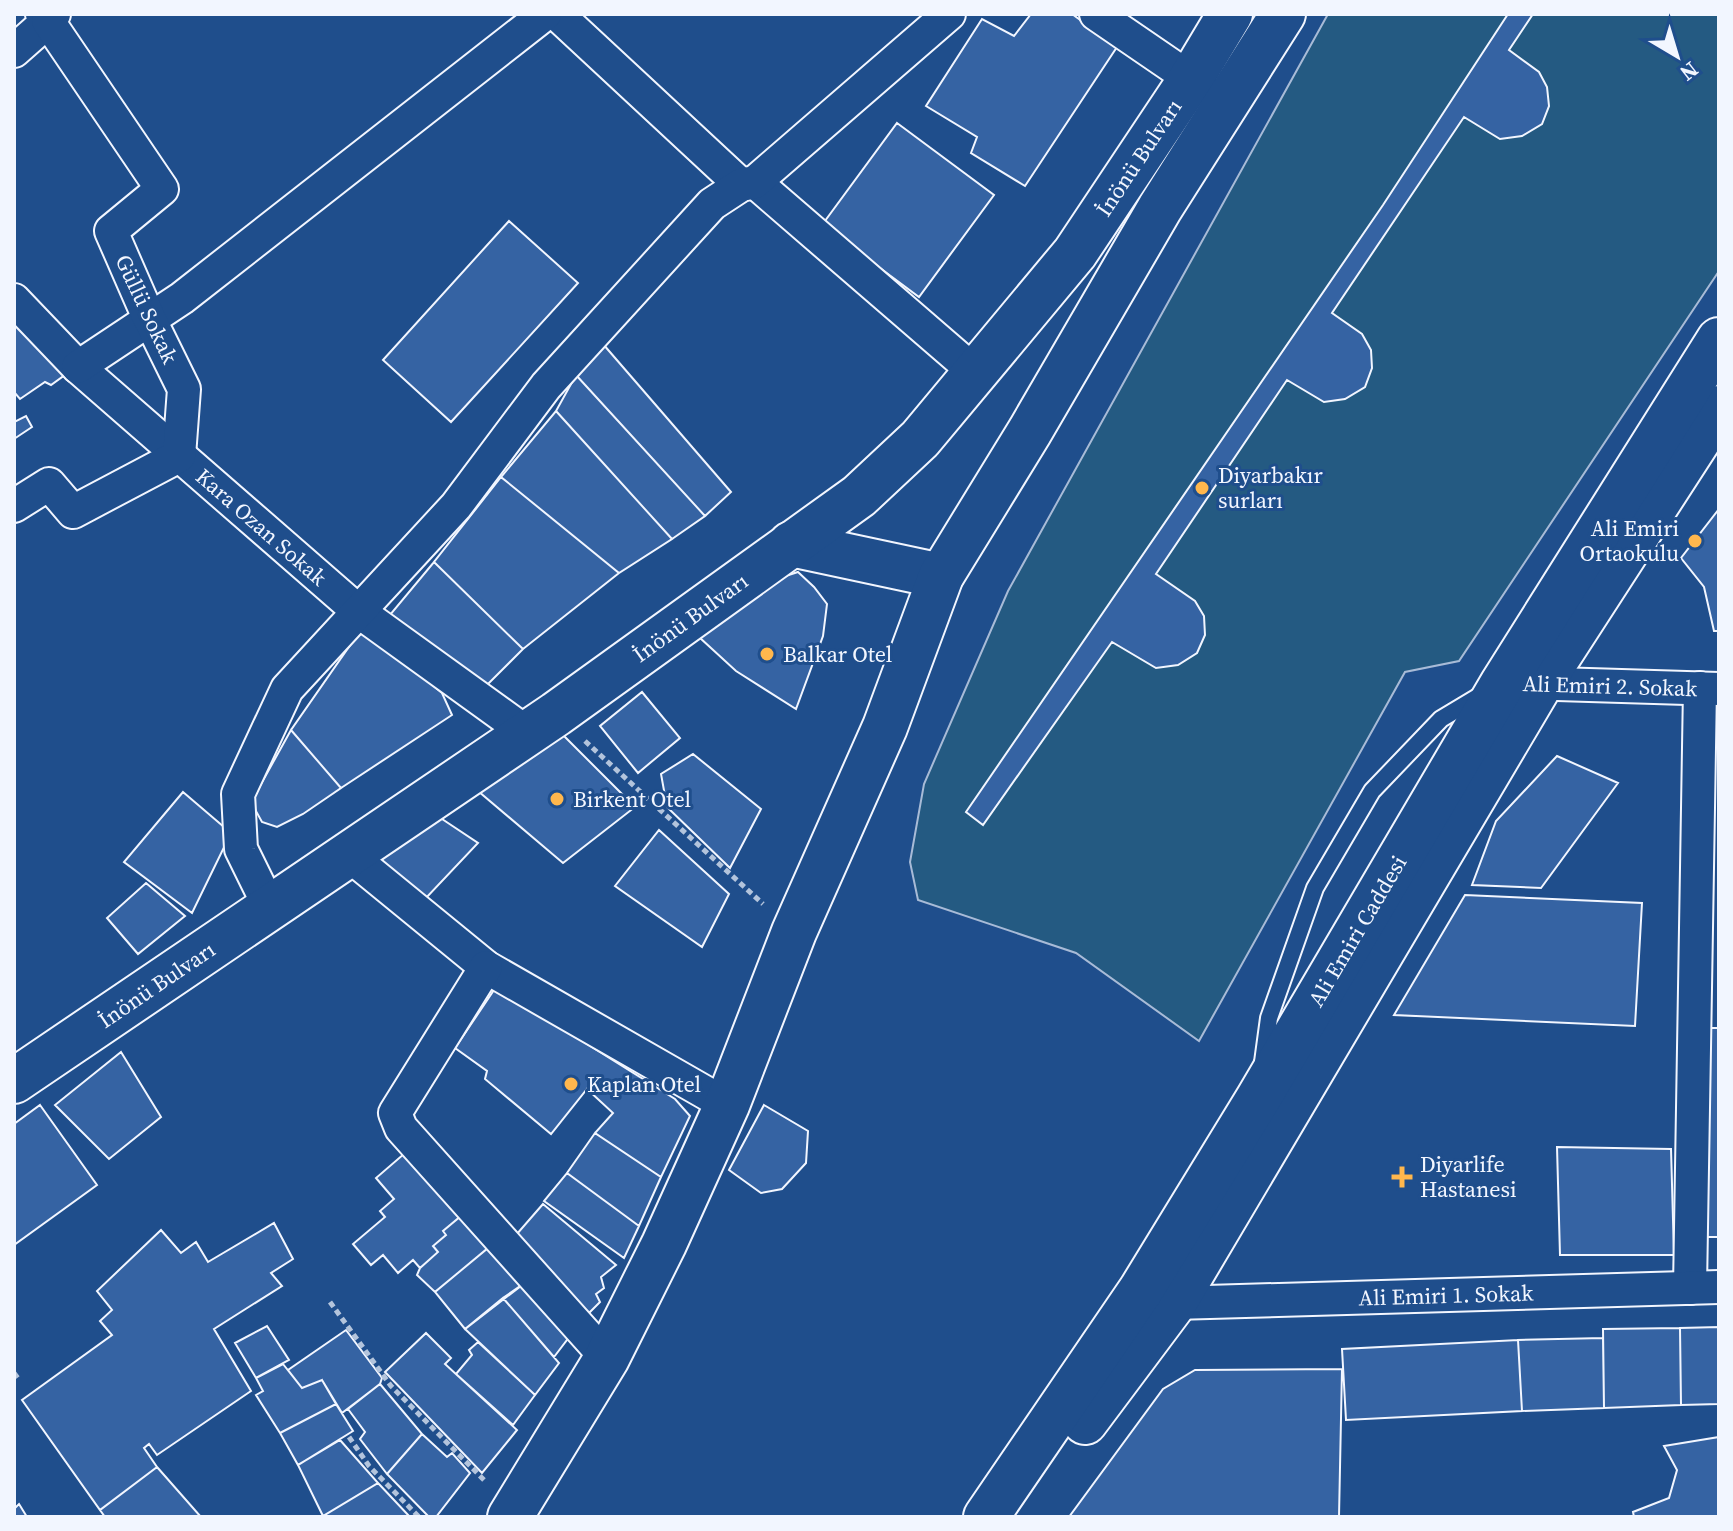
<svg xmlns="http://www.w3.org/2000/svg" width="1733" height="1531" viewBox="0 0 1733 1531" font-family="'Source Serif 4',serif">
<rect width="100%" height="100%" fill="#1f4e8c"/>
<!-- green -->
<path fill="#245a82" stroke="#a8bbd7" stroke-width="2" d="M1328,14H1719V271L1459,661L1405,672L1199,1041L1076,953L918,900L910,862L924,784L1008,591Z"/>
<!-- building -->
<path fill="#3563a3" stroke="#f2f6ff" stroke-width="2" d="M1031,14H1072L1117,47L1025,186L971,153L977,137L926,106L982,19L1014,36Z
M1508,14H1533L1509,50L1539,72L1547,87L1549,106L1542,124L1522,136L1500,139L1464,117L1332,313L1362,334L1371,350L1372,368L1365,387L1345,399L1324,402L1287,380L1156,574L1195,601L1204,616L1205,635L1197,653L1178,665L1156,668L1112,642L983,825L966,812L1383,205Z
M897,123L994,195L919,297L822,225Z
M509,221L578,283L451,422L383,360Z
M14,303L73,369L51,385L45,382L20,399L14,392Z
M603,344L731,492L705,516L576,375Z
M576,375L705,516L672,539L556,411Z
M556,411L672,539L619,573L501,477Z
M26,416L32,427L14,439V422Z
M501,477L619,573L523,649L434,562Z
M1719,509V631H1714L1704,587L1681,558Z
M434,562L523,649L483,689L389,616Z
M798,572L814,587L827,604L823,636L796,709L736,671L699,637L773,580Z
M360,631L405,662L442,693L452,715L341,788L291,730Z
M642,692L680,738L638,773L600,726Z
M557,729L635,807L563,863L478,791Z
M291,730L341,788L303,814L277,827L262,822L251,802Z
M693,754L761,809L730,868L667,807L661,774Z
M1557,756L1618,783L1541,888L1472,885L1496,821Z
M183,792L231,833L192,913L124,862Z
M436,815L478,843L426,898L373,864Z
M659,830L729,894L702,947L615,886Z
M146,883L185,916L138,954L107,918Z
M1465,895L1642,903L1635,1026L1394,1015Z
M496,987L675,1099L690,1116L661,1177L595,1133L613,1113L587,1089L551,1134L485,1079L487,1071L455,1048Z
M1709,1028H1719V1237H1705Z
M121,1052L161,1117L109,1159L55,1105Z
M40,1105L97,1185L14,1245V1124Z
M764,1105L808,1131L806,1163L782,1189L761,1193L729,1170Z
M595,1133L661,1177L639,1226L567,1173Z
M1557,1147L1671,1149L1674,1255H1560Z
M405,1153L467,1211L443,1231L446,1235L433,1246L438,1252L420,1268L413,1260L398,1273L383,1255L371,1265L353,1244L385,1217L380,1211L394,1199L376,1178Z
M567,1173L639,1226L624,1258L544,1201Z
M543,1204L616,1265L601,1277L604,1288L596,1294L600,1302L586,1316L516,1235Z
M467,1211L494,1243L435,1292L417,1275L420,1268L438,1252L433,1246L446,1235L443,1231Z
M274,1223L293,1259L271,1273L282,1286L214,1329L251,1391L157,1455L149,1444L144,1448L157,1467L100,1510L22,1400L112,1335L100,1321L112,1310L97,1291L161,1230L181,1253L196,1242L208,1262Z
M494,1243L526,1282L465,1329L435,1292Z
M526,1282L576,1328L554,1357L503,1298Z
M503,1298L559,1363L535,1395L465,1329Z
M267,1326L289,1360L256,1378L235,1343Z
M1719,1327V1404L1681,1405L1680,1328Z
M1680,1328L1681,1405L1604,1408L1603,1329Z
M346,1330L382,1378L380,1384L342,1413L322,1380L302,1388L288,1370Z
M426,1333L451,1358L445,1364L517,1430L482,1473L385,1372Z
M1603,1338L1604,1408L1522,1411L1518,1340Z
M1518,1340L1522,1411L1346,1420L1342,1349Z
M478,1342L535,1395L513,1425L456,1374L472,1355L469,1350Z
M283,1364L302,1388L322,1380L336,1404L280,1433L256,1395L263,1391L256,1378Z
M1342,1369L1339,1517H1069L1163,1389L1195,1370Z
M380,1384L422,1434L387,1474L360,1439L365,1432L348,1409Z
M336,1404L353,1431L298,1465L280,1433Z
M422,1434L447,1457L452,1453L470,1473L436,1517H429L387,1474Z
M1719,1437V1517H1634L1633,1512L1669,1498L1677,1470L1664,1446Z
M340,1440L378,1483L323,1516L298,1465Z
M157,1467L201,1517H105L100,1510Z
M378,1483L410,1517L323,1516Z
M19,1504L27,1517H14V1509Z"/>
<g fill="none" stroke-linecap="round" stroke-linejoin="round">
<defs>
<path id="lane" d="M1263,1062L1269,1018L1315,888L1372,791L1441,719L1481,695"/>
<g id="street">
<path d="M557,14L741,185"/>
<path d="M1096,14L1191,79"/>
<path d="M14,51L48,21L42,14"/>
<path d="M755,182L976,373"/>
<path id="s1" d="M14,300L78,367L358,611L527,733"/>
<path d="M78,367L182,298L545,14"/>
<path d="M14,506L49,484L73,512L179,456L184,389L149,318L111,231L162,189L48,21L54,14"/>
<path id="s2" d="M1522,683L1719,689"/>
<path d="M349,855L486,967L727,1105"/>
<path d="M270,908L241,849L238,794L287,689L456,506L546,386L712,204L741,185L755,182L949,14"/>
<path d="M486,967L395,1113L401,1128L607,1358"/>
<path d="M1690,1288L1700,688"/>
<path id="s3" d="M1174,1303L1719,1287"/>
</g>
<g id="secondary">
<path d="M791,544L941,576"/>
<path id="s4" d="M14,1081L556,714L859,496L920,439L1075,253L1191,79L1230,14"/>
<path d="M1085,1422L1174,1303L1541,683L1719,408"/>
<path d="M510,1517L607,1358L664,1244L727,1105L794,932L885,727L941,576L1030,431L1160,208L1283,14"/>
<path id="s5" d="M986,1517L1141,1290L1258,1099L1503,683L1719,340"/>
</g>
</defs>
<!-- lane casing -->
<use href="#lane" stroke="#f2f6ff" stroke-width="20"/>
<!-- street casing -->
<use href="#street" stroke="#f2f6ff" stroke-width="36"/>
<!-- secondary casing -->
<use href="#secondary" stroke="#f2f6ff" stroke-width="48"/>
<!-- path -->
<path stroke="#b3c4dc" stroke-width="5" stroke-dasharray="6 4" stroke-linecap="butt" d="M585,741L763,904
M330,1302L391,1386L485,1481
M14,1373L20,1381
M349,1437L369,1466L419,1517"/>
<!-- lane -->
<use href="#lane" stroke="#1f4e8c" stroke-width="16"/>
<!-- street -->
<use href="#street" stroke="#1f4e8c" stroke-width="32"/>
<!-- secondary -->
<use href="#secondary" stroke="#1f4e8c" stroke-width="44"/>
</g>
<!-- markers -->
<g fill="#ffb74d" stroke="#1f4e8c" stroke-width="3">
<circle cx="1202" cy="488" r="8"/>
<circle cx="1695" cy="541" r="8"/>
<circle cx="767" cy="654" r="8"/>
<circle cx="557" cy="799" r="8"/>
<circle cx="571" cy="1084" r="8"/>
<path d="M1398 1165h8v8h8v8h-8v8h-8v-8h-8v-8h8z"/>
</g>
<g text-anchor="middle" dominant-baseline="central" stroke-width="6" stroke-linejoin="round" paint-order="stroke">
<!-- street labels -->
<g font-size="22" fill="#f2f6ff" stroke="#1f4e8c">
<text stroke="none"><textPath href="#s4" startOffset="1468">İnönü Bulvarı</textPath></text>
<text transform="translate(147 309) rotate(65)">Güllü Sokak</text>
<text stroke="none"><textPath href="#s1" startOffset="336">Kara Ozan Sokak</textPath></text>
<text stroke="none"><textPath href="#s4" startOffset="820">İnönü Bulvarı</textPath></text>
<text stroke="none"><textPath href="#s2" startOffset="88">Ali Emiri 2. Sokak</textPath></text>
<text stroke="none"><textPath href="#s5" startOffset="694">Ali Emiri Caddesi</textPath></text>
<text stroke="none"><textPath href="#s4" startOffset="172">İnönü Bulvarı</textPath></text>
<text stroke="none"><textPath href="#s3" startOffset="272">Ali Emiri 1. Sokak</textPath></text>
</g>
<!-- poi labels -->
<g font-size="22" fill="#f2f6ff" stroke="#1f4e8c" text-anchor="start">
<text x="1218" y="475">Diyarbakır<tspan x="1218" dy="25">surları</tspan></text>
<text x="1679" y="528" text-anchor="end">Ali Emiri<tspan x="1679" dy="25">Ortaokulu</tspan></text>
<text x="783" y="654">Balkar Otel</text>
<text x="573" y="799">Birkent Otel</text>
<text x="587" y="1084">Kaplan Otel</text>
<text x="1420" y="1164">Diyarlife<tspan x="1420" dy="25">Hastanesi</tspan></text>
</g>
</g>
<!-- border -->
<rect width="1733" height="1531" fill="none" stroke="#f2f6ff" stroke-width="32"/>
<!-- north arrow -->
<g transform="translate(1677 56) rotate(142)" stroke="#1f4e8c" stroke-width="6" paint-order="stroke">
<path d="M0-6L14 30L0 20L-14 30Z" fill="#f2f6ff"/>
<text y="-12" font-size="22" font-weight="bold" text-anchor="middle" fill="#f2f6ff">N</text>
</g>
</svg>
